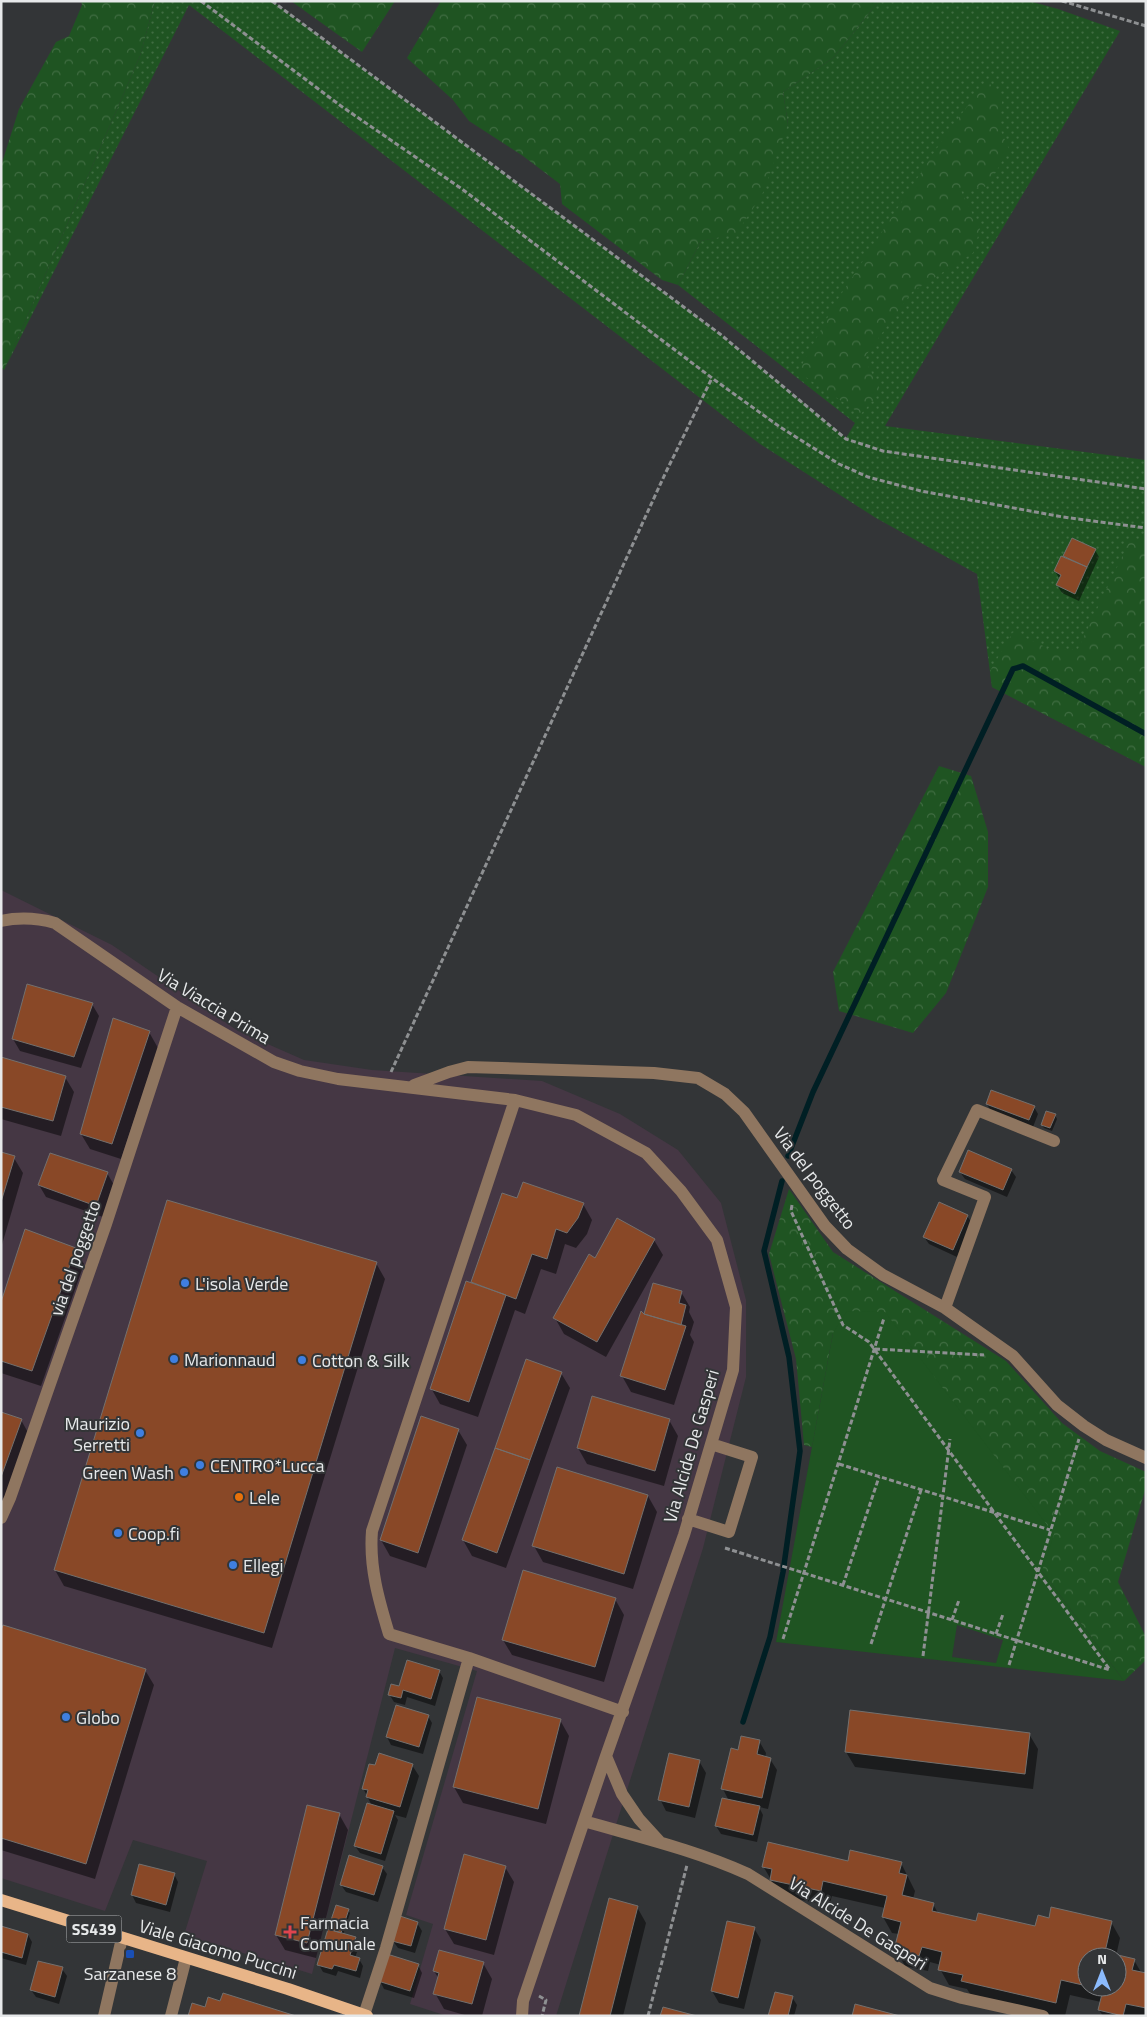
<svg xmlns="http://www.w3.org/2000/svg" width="1147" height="2017" viewBox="0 0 1147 2017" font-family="'Titillium Web',sans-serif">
<defs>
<pattern id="grass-dots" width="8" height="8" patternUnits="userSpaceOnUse" patternTransform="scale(1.25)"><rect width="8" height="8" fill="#1f5422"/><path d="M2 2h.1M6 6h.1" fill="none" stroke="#406d42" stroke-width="1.8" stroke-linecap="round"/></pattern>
<pattern id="forest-crowns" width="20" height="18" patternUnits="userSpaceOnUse" patternTransform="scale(1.25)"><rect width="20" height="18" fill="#1f5422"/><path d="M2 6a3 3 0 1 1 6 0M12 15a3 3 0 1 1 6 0" fill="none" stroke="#406d42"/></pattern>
</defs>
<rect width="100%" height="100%" fill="#333537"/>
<!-- commercial -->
<path fill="#453744" d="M1,890L112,945L238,1031L304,1060L372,1070L542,1081L620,1114L678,1150L721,1203L746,1300V1377L703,1548L556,2016H447L410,2004L433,1924L406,1915L477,1671L395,1648L312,1974L184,1935L207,1861L133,1840L105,1911L1,1878Z"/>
<!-- grass -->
<path fill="url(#grass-dots)" d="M155,1H272L720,334L846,438L855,423L678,285L701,241L736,233L788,124L783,92L833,58L879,1H1029L1058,9L1120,31L885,426L1146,460V767L992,687L977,574L876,518L760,444L189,5L4,370L140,56Z"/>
<!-- forest -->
<path fill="url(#forest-crowns)" d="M81,1H155L140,56L4,370L1,367V166L19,109L56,42L69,36L82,5Z
M291,1H395L362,52Z
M441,1H879L833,58L783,92L788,124L762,195L736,234L701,241L678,285L662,280L562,204L560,184L523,156L469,121L453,100L407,58Z
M987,80L1002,100L1000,129L1009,149L988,186L961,191L980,229L973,253L912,292L864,358L881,391L861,414L798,372L836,302L945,136Z
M1131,538L1146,540V767L992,687L990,671L1013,632L1052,650L1078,649Z
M939,766L971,776L988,832V887L946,993L913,1033L839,1011L833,972Z
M789,1189L833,1252L1006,1361L1062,1423L1100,1451L1146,1472V1487L1118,1582L1146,1637V1660L1124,1681L1042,1571L833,1333L812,1447L804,1445L796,1359L769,1254Z"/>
<!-- green -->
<path fill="#1f5422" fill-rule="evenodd" d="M847,1311L885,1312L1054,1534L1042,1571L1124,1681L776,1642L833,1333ZM957,1625L1003,1640L996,1663L952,1657Z"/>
<!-- shadow -->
<path fill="#0007" fill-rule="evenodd" d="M1073,540L1095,550L1099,557L1079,601L1062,593L1057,585L1060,580L1055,571Z
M92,1004L99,1016L81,1068L20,1051L13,1039Z
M149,1032L158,1048L121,1159L90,1149L81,1134Z
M1,1059L65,1077L74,1092L61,1136L1,1119Z
M987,1104L1034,1107L1038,1114L1033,1127L991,1112Z
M1055,1115L1057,1119L1052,1131L1044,1128L1042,1125Z
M1,1154L14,1158L23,1173L1,1248Z
M1011,1170L1016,1177L1007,1197L965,1179L960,1172Z
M107,1173L114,1185L103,1217L46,1197L39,1185Z
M503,1195L518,1199L583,1204L592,1220L587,1234L576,1248L565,1244L556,1274L541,1269L525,1314L515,1310L478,1417L440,1404L431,1388L472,1284Z
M967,1216L972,1223L957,1257L929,1244L924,1237Z
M654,1240L663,1255L606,1357L564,1334L555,1318L596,1259Z
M75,1249L84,1264L41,1386L1,1373V1306Z
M376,1263L385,1279L272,1648L64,1586L55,1570Z
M681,1292L690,1307L689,1312L694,1322L690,1335L694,1342L674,1405L631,1392L622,1376L645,1317Z
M561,1373L570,1388L506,1568L472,1556L463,1540Z
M1,1413L21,1420L30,1436L1,1516Z
M669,1420L678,1436L664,1486L587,1464L578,1448Z
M458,1430L467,1445L426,1568L390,1556L381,1540Z
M648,1496L657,1512L633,1589L543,1562L534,1546Z
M615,1599L624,1615L604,1682L512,1655L503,1640Z
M1,1634L145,1670L154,1685L95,1879L1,1850Z
M439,1671L443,1678L435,1706L407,1697L405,1705L394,1702L389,1694L400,1687Z
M428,1716L432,1723L423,1754L391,1745L387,1737Z
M560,1720L569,1736L546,1824L463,1803L454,1787Z
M1029,1734L1038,1749L1033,1789L855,1767L846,1752Z
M759,1741L766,1753L765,1758L770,1759L777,1770L768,1809L759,1807L763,1815L757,1842L721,1834L716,1826L729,1801L723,1789L739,1752Z
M699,1761L706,1773L695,1818L666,1811L660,1799Z
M412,1765L419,1776L406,1818L395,1815L398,1820L385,1861L360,1853L355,1846L372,1806L363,1788Z
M339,1814L348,1830L316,1958L285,1950L276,1935Z
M849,1862L901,1863L915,1891L913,1899L933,1904L938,1913L977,1922L1036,1928L1050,1920L1111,1922L1120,1938L1116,1956L1134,1960L1142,1974L1146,1975V2016H1103L1099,2010L1101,2002L1070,1995L1065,2016H1054L972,1997L967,1989L949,1985L940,1969L941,1965L930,1962L928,1971L905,1966L896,1950L899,1934L892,1933L883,1917L885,1908L832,1896L829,1906L780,1895L763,1866ZM1087,1957H1117V1987H1087Z
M382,1867L387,1874L378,1902L346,1892L341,1885Z
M505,1867L514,1882L494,1955L454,1944L445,1929Z
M174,1874L178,1882L170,1912L136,1903L132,1895Z
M637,1907L646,1923L623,2016H581Z
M348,1910L350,1913L343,1935L355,1938L359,1946L355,1958L359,1959L363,1966L360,1978L338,1971L336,1976L323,1972L319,1965Z
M417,1923L422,1931L415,1953L398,1948L393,1941Z
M1,1927L28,1935L32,1942L26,1965L1,1958Z
M754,1928L761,1940L744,2009L719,2003L712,1991Z
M483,1963L492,1979L482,2016H468L444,2009L435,1993L439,1979L434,1971Z
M418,1965L422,1973L414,1998L384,1989L380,1981Z
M62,1969L67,1976L59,2004L36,1997L31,1990Z
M792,1997L797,2005L794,2016H770Z"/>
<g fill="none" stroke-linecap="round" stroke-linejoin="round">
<!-- stream -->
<path stroke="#001f24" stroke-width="5.5" d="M788,1156L813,1092L1013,669L1023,666L1146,734
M743,1722L770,1637L783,1572L800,1451L789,1357L764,1251L782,1181"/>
</g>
<!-- building -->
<path fill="#894827" stroke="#73706e" d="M1072,538L1096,549L1087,567L1063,556Z
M1061,556L1087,567L1075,594L1056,585L1061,575L1054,571Z
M27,984L93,1003L74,1057L12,1039Z
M113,1018L150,1031L112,1144L80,1134Z
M1,1057L66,1076L53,1121L1,1107Z
M991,1090L1035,1106L1029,1120L986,1104Z
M1046,1111L1056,1114L1050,1128L1041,1125Z
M968,1150L1012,1169L1003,1190L959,1172Z
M1,1152L15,1156L1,1202Z
M50,1153L108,1172L96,1206L38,1185Z
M523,1182L584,1203L578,1218L567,1233L556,1229L547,1259L532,1254L516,1299L471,1282L502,1193L517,1198Z
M167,1200L377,1262L264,1633L54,1570Z
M939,1202L968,1215L953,1250L923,1237Z
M617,1218L655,1239L597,1342L553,1318L589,1254L595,1258Z
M25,1229L76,1248L32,1371L1,1361V1302Z
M466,1281L506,1295L469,1402L430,1389Z
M653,1283L682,1291L679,1303L686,1305L681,1325L644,1314Z
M641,1311L644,1314L686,1326L665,1390L620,1376Z
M526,1359L562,1372L530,1460L495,1448Z
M592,1396L670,1419L655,1471L577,1448Z
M1,1412L22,1419L1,1477Z
M421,1416L459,1429L418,1553L380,1540Z
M495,1448L530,1460L497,1553L462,1540Z
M557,1467L648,1495L624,1574L532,1546Z
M523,1570L616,1598L595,1667L502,1640Z
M3,1625L146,1669L86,1864L1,1838V1630Z
M407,1660L440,1670L431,1699L403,1690L401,1698L388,1695L391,1684L399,1686Z
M477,1697L561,1719L538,1809L453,1787Z
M396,1705L429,1715L419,1747L386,1737Z
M850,1710L1030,1733L1025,1774L845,1752Z
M741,1736L760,1740L757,1754L771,1758L762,1798L721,1789L731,1748L738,1750Z
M379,1753L413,1764L400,1807L366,1797L368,1790L362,1789L369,1764L375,1765Z
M669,1753L700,1760L689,1807L658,1800Z
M722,1798L760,1806L753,1835L715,1826Z
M367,1803L394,1811L381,1854L354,1846Z
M307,1805L340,1813L307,1943L275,1935Z
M768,1842L848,1861L850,1850L902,1862L899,1873L907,1875L902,1895L934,1903L932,1911L976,1921L978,1913L1035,1926L1038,1915L1049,1918L1051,1907L1112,1921L1105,1952L1135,1959L1132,1970L1146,1973V2008L1126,2004L1123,2016L1098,2010L1103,1990L1092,1987H1117V1957H1087V1986L1061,1980L1056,2003L961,1981L963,1975L938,1970L942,1952L922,1947L919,1956L894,1950L901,1922L882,1917L887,1896L823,1881L821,1891L770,1880L772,1869L762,1867Z
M464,1854L506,1866L486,1940L444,1929Z
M349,1855L383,1866L374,1895L340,1885Z
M139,1864L175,1873L166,1905L131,1895Z
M609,1898L638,1906L610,2016H579Z
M336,1905L349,1909L341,1933L328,1929Z
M400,1916L418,1922L411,1946L392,1941Z
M727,1921L755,1927L738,1998L711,1991Z
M1,1926L28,1934L22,1958L1,1952Z
M328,1929L356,1937L350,1955L360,1958L356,1971L334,1965L332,1969L317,1965Z
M439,1950L484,1962L472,2004L433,1994L439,1973L433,1971Z
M387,1954L419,1964L410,1991L378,1981Z
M38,1961L63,1967L55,1997L30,1990Z
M775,1992L793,1996L788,2016H768Z
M223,1993L296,2016H188L192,2003L205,2007L208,1997L220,2001Z
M855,2004L900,2016H852Z
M663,2007L697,2016H660Z"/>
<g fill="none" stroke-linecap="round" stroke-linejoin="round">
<!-- path -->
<path stroke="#8e9092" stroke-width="3" stroke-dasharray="5 2.5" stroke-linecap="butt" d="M201,1L341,106L462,189L716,381L780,427L839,464L868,477L921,491L1063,517L1146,528
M272,1L720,334L846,439L883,451L1146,489
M1062,1L1146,26
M391,1072L665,474L712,378
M792,1205L791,1211L843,1325L869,1342L1110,1670
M875,1349L984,1355
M839,1464L1050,1530
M725,1548L1110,1670
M843,1585L879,1477
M952,1620L959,1600
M996,1634L1003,1614
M783,1639L884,1318
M871,1644L921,1490
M923,1656L950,1439
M1009,1665L1079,1439
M539,1996L546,2000L542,2016
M648,2016L687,1865"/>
<!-- minor -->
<path stroke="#8f7660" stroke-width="12" d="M1,921C20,917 37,918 55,923L177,1007L274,1062L300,1071L338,1079L515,1100L576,1115L646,1153L681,1191L717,1240L736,1307L733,1370L684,1535L606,1756L523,2001L522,2016
M414,1085L449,1072L468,1067L654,1073L698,1078L725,1094L744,1112L825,1226L847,1249L883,1275L945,1308L1013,1356L1057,1405L1084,1426L1106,1440L1146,1458
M515,1100L372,1531C369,1567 379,1601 389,1634L469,1658L623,1712
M945,1308L985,1197L943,1180L977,1110L1054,1141
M1,1518L10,1498L106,1224L177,1007
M688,1519L729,1532L752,1457L711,1444
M606,1756L622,1794L639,1819L660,1842
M584,1821C639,1837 695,1850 748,1874L930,1988L962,1998L1043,2016
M364,2015L386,1948L469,1658
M104,2016L122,1938
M171,2016L186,1958"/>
<!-- major -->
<path stroke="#e8b588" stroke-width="12" d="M1,1900L288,1989L367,2016"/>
</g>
<!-- markers -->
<g fill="#3f7fe0" stroke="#333537" stroke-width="2">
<circle cx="185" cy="1283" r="5"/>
<circle cx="174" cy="1359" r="5"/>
<circle cx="302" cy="1360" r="5"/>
<circle cx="140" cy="1433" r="5"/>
<circle cx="200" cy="1465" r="5"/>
<circle cx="184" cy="1472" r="5"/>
<circle cx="118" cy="1533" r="5"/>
<circle cx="233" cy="1565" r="5"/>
<circle cx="66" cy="1717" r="5"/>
</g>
<circle fill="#e8710a" stroke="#333537" stroke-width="2" cx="239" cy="1497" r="5"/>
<path fill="#e0444e" stroke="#333537" stroke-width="2" d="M287.5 1924.5h5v5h5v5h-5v5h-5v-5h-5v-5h5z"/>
<rect fill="#1a4fb4" stroke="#333537" stroke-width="2" x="125" y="1949" width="10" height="10" rx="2.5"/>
<g text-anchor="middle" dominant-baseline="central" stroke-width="4" stroke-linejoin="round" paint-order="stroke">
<!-- shield labels -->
<rect fill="#333537" stroke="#b1b3b4" stroke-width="1" x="66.5" y="1915.5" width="55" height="27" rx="4"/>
<g font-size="16" font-weight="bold" fill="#e7e9ea">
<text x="94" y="1929">SS439</text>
</g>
<!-- street labels -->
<g font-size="18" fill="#e7e9ea" stroke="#333537">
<text transform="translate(214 1006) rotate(31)">Via Viaccia Prima</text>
<text transform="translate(815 1178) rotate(53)">Via del poggetto</text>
<text transform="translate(75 1258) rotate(-71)">via del poggetto</text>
<text transform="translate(691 1446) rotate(-74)">Via Alcide De Gasperi</text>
<text transform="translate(858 1923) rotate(32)">Via Alcide De Gasperi</text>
<text transform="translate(218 1949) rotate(17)">Viale Giacomo Puccini</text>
</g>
<!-- poi labels -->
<g font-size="18" fill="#e7e9ea" stroke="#333537" text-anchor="start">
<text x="195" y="1283">L'isola Verde</text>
<text x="184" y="1359">Marionnaud</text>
<text x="312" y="1360">Cotton &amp; Silk</text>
<text x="130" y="1423" text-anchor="end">Maurizio<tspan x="130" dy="21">Serretti</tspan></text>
<text x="210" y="1465">CENTRO*Lucca</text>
<text x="174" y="1472" text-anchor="end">Green Wash</text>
<text x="249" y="1497">Lele</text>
<text x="128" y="1533">Coop.fi</text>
<text x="243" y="1565">Ellegi</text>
<text x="76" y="1717">Globo</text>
<text x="300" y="1922">Farmacia<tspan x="300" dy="21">Comunale</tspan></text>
<text x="130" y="1973" text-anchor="middle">Sarzanese 8</text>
</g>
</g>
<!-- border -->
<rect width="1147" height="2017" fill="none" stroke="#e7e9ea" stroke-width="5"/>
<!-- north arrow -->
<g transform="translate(1102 1972)"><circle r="24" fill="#333537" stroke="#7b7d7f"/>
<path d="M0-4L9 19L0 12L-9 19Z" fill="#8bbafc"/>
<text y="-8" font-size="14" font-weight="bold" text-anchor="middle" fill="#e7e9ea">N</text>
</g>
</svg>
